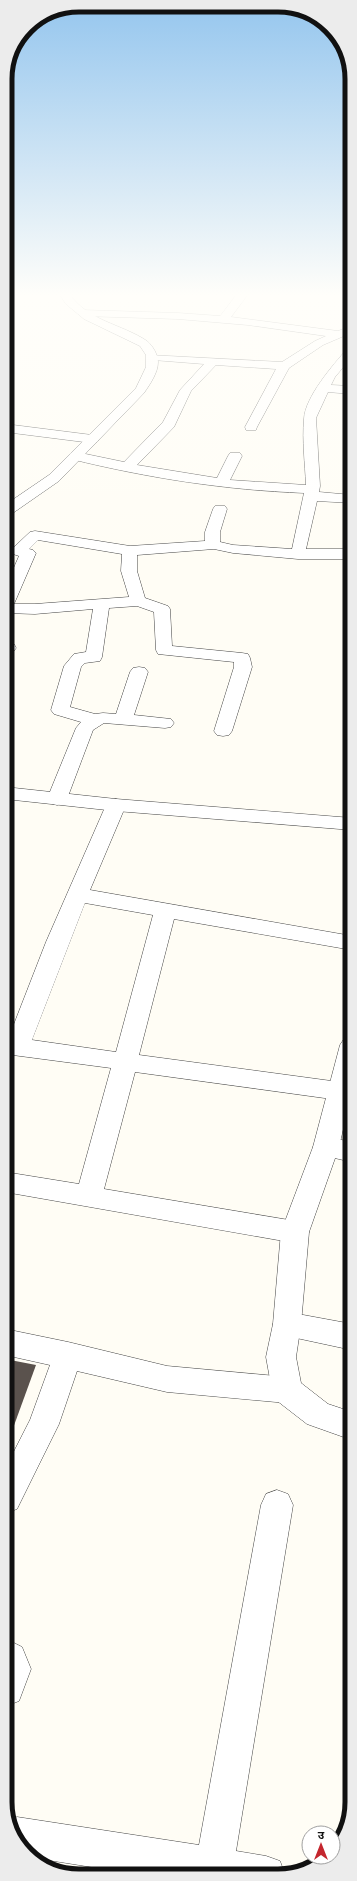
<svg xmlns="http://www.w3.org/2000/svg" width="357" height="1881" viewBox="0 0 357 1881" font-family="'Crimson Pro','Noto Sans Devanagari',serif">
<rect width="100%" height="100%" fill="#fffdf5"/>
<!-- building -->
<path fill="#5a524d" d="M5,1359L36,1365L8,1442H6Z"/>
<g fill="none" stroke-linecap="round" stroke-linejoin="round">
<defs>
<path id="minor" d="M238,293H249L231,317L338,331L351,326V333L323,345L289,368L257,427L256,430H246L245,427L276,369L216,365L191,391L174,427L137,465L217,478L228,456L230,453H240L242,456L230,480L306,485C305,463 302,441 304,419C305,397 333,365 347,349L351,348V358L335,377L331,385L351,386V394L328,392L316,418L320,486L319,492L352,495V503L317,501L306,549H352V559H298L233,553L214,549L137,555V571L145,598L168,606L170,609L172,646L242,653L248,654L250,658L252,667L232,731L229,735L223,736L217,735L214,731L234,667V662L158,654L156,650L154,612L137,606L109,608L102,657L100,661L85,663L81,667L70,707L95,714L103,713L116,714L130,672L133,668L139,667L145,668L148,672L134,715L171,719L174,723L171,727L165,728L104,723L93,730L67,799L64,803L57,805L50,803L47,799L76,728L81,722L54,714L51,710L64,666L74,654L86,652L93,609L35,614L5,613V588L19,556L13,554L10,551L30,532L35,531L130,546L205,541V532L213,509L215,506H225L227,509L220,532V542L233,545L292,549L304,493C226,490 148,478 71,459L69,456L71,453L76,452L124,462L163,422L180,390L204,364L153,360L147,357L149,355L282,362L315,341L326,336L248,325L178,319L82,316L77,313L82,310L178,313L220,316ZM38,540L122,554L121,571L129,597L35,604H14L36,553L33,550L29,549Z
M351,296V304L346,303V299Z
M5,424L92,435L97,436L99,439L97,442L92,443L5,432Z
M8,643L14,644L16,648L11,655L5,656V644Z
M116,799L123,801L126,805L90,890L352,936V950L174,919L139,1055L339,1082L348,1085L351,1091L348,1097L339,1100L135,1072L104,1189L295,1221L305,1224L309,1232L305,1240L295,1243L5,1192V1172L79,1184L111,1068L5,1054V1037H9L46,942L106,805L109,801ZM85,903L153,915L116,1052L32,1040Z
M326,1137L352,1142V1162L317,1154L313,1147L317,1140Z
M287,1312L352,1324V1350L287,1336L277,1333L273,1324L277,1315Z
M5,1329L68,1342L167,1366L287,1377L298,1380L302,1390L298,1400L287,1403L167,1392L77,1371L59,1424L17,1509L6,1513V1467L30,1420L50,1365L5,1355Z
M277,1490L288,1494L293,1505L236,1851L266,1856L280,1861L285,1875H142L35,1858L23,1851L9,1820L17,1817L199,1845L261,1505L266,1494Z
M6,1639L22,1647L31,1669L19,1701L6,1706Z"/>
<path id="tertiary" d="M59,293H69C87,321 122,324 147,341C153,346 158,355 158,362C158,373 150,384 144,393L59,481L10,515L5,516V505L49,475L136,388L146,367V355L140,346L84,319L66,304Z
M5,787L116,799L352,818V830L116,811L5,799Z
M352,1037V1090L339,1147L309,1232L301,1324L296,1357L301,1383L328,1404L352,1412V1440L307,1424L276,1400L272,1390L266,1357L273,1324L281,1232L313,1147L340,1045L344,1039Z"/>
</defs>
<!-- minor casing -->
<use href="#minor" stroke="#444" stroke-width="1"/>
<!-- tertiary casing -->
<use href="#tertiary" stroke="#444" stroke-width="1"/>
<!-- minor -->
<use href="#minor" fill="#fff" fill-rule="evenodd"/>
<!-- tertiary -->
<use href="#tertiary" fill="#fff" fill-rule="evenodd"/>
</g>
<!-- sky -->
<linearGradient id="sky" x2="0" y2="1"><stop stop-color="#95c6ee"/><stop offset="0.53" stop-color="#fffefa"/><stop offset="1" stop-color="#fffefa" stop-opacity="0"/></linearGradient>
<rect width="357" height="557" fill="url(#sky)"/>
<!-- crop -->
<path d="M0 0H357V1881H0ZM79 12H278A67 67 0 0 1 345 79V1802A67 67 0 0 1 278 1869H79A67 67 0 0 1 12 1802V79A67 67 0 0 1 79 12Z" fill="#ececec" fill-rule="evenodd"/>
<path fill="none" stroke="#111" stroke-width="5" d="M79 12H278A67 67 0 0 1 345 79V1802A67 67 0 0 1 278 1869H79A67 67 0 0 1 12 1802V79A67 67 0 0 1 79 12Z"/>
<!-- north arrow -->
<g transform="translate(321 1845)"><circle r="19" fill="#ffffff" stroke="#a0a0a0"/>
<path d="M0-3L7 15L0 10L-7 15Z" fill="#c4262e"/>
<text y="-6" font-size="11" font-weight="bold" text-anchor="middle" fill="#111111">उ</text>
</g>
</svg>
